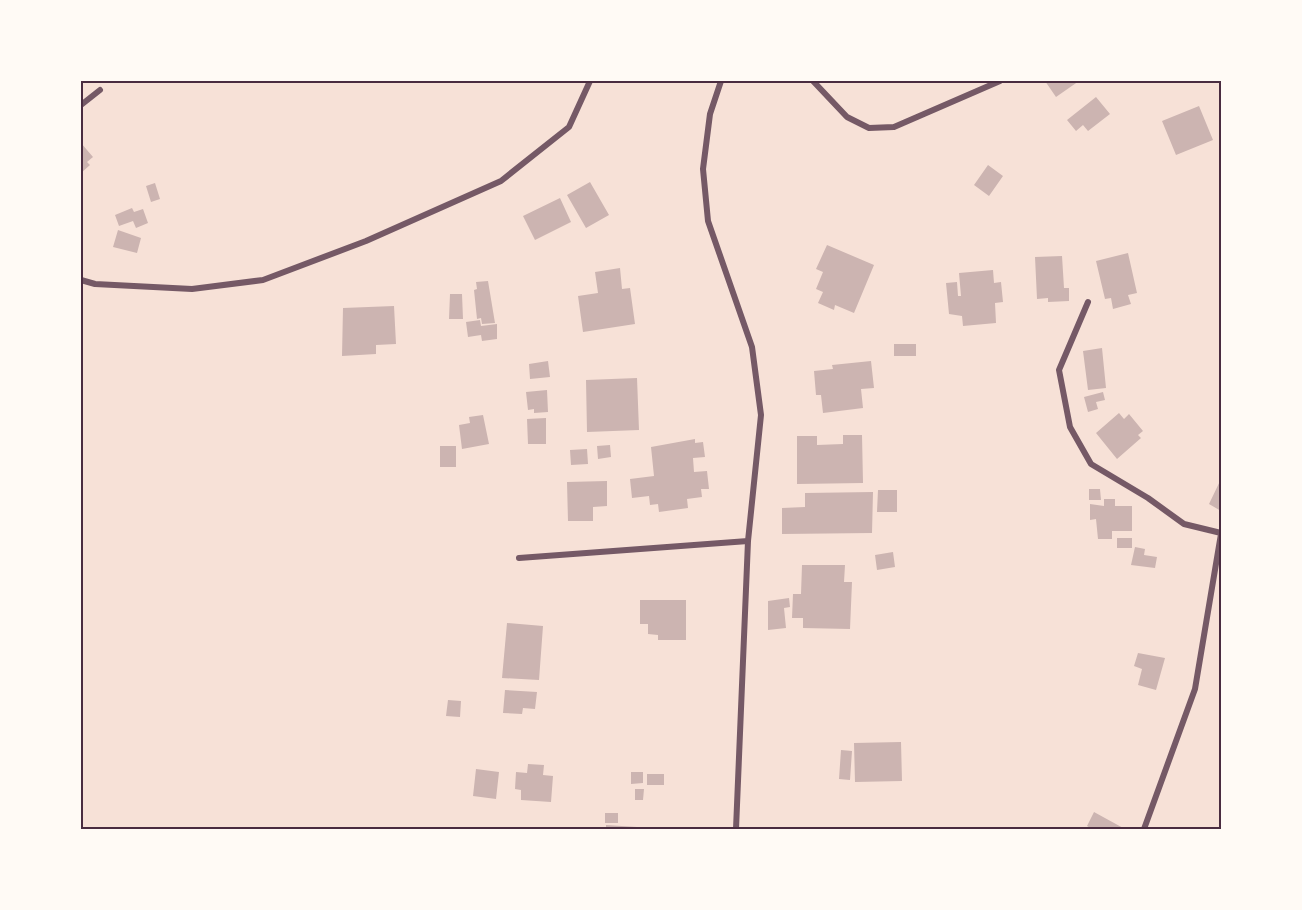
<svg xmlns="http://www.w3.org/2000/svg" width="1302" height="910" viewBox="0 0 1302 910" font-family="'DejaVu Sans',sans-serif">
<rect width="100%" height="100%" fill="#f7e1d7"/>
<!-- building -->
<path fill="#ccb4b1" d="M1045,81H1079L1056,97Z
M1096,97L1110,114L1088,131L1083,125L1076,131L1067,120Z
M1199,106L1213,140L1176,155L1162,121Z
M81,143L93,157L87,162L90,165L81,173Z
M988,165L1003,176L989,196L974,185Z
M590,182L609,215L586,228L567,195Z
M155,183L160,199L151,202L146,186Z
M560,198L571,222L535,240L523,216Z
M132,208L134,212L143,209L148,223L136,228L133,221L119,226L115,215Z
M118,230L141,238L137,253L113,247Z
M827,245L874,265L854,313L835,305L834,310L818,303L823,292L816,289L823,272L816,269Z
M1128,253L1137,293L1128,295L1131,304L1113,309L1111,298L1105,299L1096,261Z
M1062,256L1064,288H1069V301L1048,302V298L1037,299L1035,257Z
M620,268L622,289L630,288L635,324L583,332L578,296L598,293L595,272Z
M993,270L994,283L1001,282L1003,302L995,303L996,323L963,326L962,316L949,314L946,283L957,282L958,296H961L959,273Z
M488,281L495,323L482,324L481,318L477,319L474,290L477,289L476,282Z
M450,294H462L463,319H449Z
M394,306L396,344L376,345V354L342,356L343,308Z
M480,320L481,326L497,324V339L482,341L481,335L468,337L466,322Z
M894,344H916V356H894Z
M1102,348L1106,388L1088,390L1083,351Z
M548,361L550,377L530,379L529,364Z
M871,361L874,388L861,389L863,408L823,413L821,395H816L814,371L833,369L832,365Z
M637,378L639,430L587,432L586,380Z
M547,390L548,412L534,413V409L528,410L526,392Z
M1103,392L1105,400L1096,402L1098,409L1088,412L1084,397Z
M1119,413L1124,419L1129,414L1143,431L1138,435L1141,438L1117,459L1096,433Z
M483,415L489,444L462,449L459,425L470,423L469,417Z
M546,418V444H528L527,419Z
M843,435H862L863,483L797,484V436H817V445L843,444Z
M695,439V443L703,442L705,457L693,458L694,472L707,471L709,489H701L702,497L687,499L688,508L659,512L658,504L650,505L649,496L632,498L630,479L654,476L651,447Z
M610,445L611,457L598,459L597,446Z
M440,446H456V467H440Z
M587,449L588,464L571,465L570,450Z
M1221,479V511L1209,504Z
M607,481V506L593,507V521H568L567,482Z
M1089,489H1100L1101,500H1089Z
M878,490H897V512H877Z
M873,492L872,533L782,534V508L805,507V493Z
M1104,499H1115V506H1132V531H1112V539H1098L1096,519L1090,520V504L1104,506Z
M1117,538H1132V548H1117Z
M1135,547L1145,549L1144,555L1157,557L1155,568L1131,565Z
M893,552L895,567L877,570L875,555Z
M802,565H845L844,582H852L850,629L803,628V618H792L793,594H801Z
M789,598L790,607L784,608L786,628L768,630V601Z
M640,600H686V640H658V635L648,634V624H640Z
M507,623L543,626L539,680L502,678Z
M1138,653L1165,658L1156,690L1138,685L1142,669L1134,666Z
M505,690L537,692L535,709L523,708L522,714L503,713Z
M448,700L461,701L460,717L446,716Z
M901,742L902,781L855,782L854,743Z
M841,750L852,751L850,780L839,779Z
M528,764L544,765L543,775L553,776L551,802L521,800V790L515,789L516,772L527,773Z
M476,769L499,772L496,799L473,796Z
M631,772H643V783L631,784Z
M647,774H664V785H647Z
M635,789H644L643,800H635Z
M1094,812L1125,829H1092L1087,826Z
M605,813H618V823H605Z
M606,825L637,827V829H606Z"/>
<g fill="none" stroke-linecap="round" stroke-linejoin="round">
<!-- minor -->
<path stroke="#755966" stroke-width="6" d="M721,81L710,114L703,169L708,221L752,347L761,415L748,541L736,829
M813,81L847,117L869,128L894,127L1000,81
M81,105L100,90
M81,280L95,284L192,289L263,280L366,241L501,181L569,127L590,81
M1088,302L1059,370L1070,427L1091,464L1148,498L1184,524L1221,533
M519,558L748,541
M1144,829L1195,689L1221,534"/>
</g>
<!-- border -->
<rect width="1302" height="910" fill="none" stroke="#fffaf5" stroke-width="165"/>
<rect x="82" y="82" width="1138" height="746" fill="none" stroke="#4a2c40" stroke-width="2"/>
</svg>
